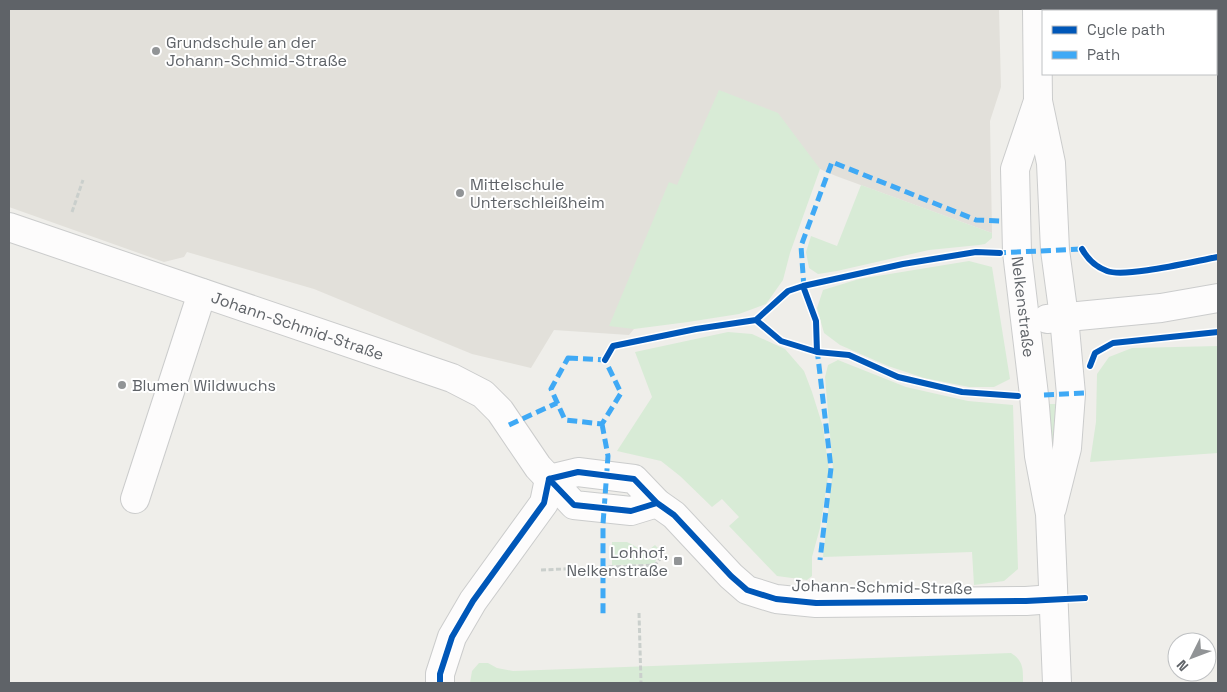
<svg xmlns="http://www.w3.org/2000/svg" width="1227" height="692" viewBox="0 0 1227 692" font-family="'Space Grotesk',sans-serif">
<rect width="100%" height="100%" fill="#efeeea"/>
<!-- education -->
<path fill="#e2e0da" d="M9,9H999L1001,87L990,121L992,233L836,176L820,169L784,147L629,335L554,330L531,368L472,354L314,289L187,252L184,257L164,262L9,207Z"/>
<!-- green -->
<path fill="#d8ebd6" d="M719,90L778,113L820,169L790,253L783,280L766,304L739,314L688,322L634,329L609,326L669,182L677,185Z
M861,185L992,233V238L985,244L979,245L929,250L837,271L818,274L809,268L806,252L811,236L837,246Z
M969,261L992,267L1010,379L994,387H969L924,378L888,366L840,345L824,333L817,308L823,290L859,279Z
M728,332L752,334L785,349L804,371L812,392L823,427L829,470L820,528L812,557V576L807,580L777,576L729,526L739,517L722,499L712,507L680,476L661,461L617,451L652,397L635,352Z
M1218,346V453L1090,462L1096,422L1097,374L1109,357L1132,348Z
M838,360L906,387L968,401L1013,405L1018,569L1004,581L974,585L972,552L823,557L833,469L825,377L828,365Z
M1045,404H1060L1053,454L1051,456Z
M612,542H627L646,552L655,545L661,551L654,564L612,565Z
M1011,653C1024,661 1023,670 1023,683H470L472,671L479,663H488L497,668L513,671Z"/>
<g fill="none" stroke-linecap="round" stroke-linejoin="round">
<defs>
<g id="minor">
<path d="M1037,9L1038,101L1051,163L1055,250L1064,317L1071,394L1067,448L1052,508"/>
<path d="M1153,9L1154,11"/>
<path id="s1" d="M1038,101L1015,169L1017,252L1034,395L1039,456L1050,514L1057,683"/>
<path id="s2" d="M9,227L452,378L483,394L500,411L538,467L574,505L631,511L657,503"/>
<path d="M1047,319L1161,308L1218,298"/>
<path d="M549,479L578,472L634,479L657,503L674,515L731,576L747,590L776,599L816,603L1026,601L1053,599"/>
<path d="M135,499L202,293"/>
<path d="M440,683V674L452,637L473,601L544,503L549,479"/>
</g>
</defs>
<!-- minor casing -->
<use href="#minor" stroke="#cbcccc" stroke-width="30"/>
<!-- path -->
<path stroke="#cacfcc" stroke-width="3" stroke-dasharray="5 2.5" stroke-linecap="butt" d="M1216,48H1218
M72,212L83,180
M541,570L655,565L664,554
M639,613L641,683"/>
<!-- minor -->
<use href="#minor" stroke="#fdfcfc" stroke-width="28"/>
<!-- quiet -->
<path stroke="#3fa9f5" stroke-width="5" stroke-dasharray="10 5" stroke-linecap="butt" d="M996,253L1082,249L1084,252
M804,288L801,246L832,162L976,220L1000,221
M817,349L831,468L820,560
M568,358L605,360L621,393L602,424L565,420L551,389Z
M1044,395L1086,393
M602,424L608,456L603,524V614
M509,425L557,403"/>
<defs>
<path id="cycleway" d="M1082,249C1087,258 1096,267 1107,271C1126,278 1195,261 1218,257
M803,286L816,321L817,352
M756,320L788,291L803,286L903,264L976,252L1000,253
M605,360L613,346L696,329L756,320L781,341L817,352L849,355L898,377L962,392L1018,396
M1090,366L1095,353L1113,343L1218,332
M549,479L578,472L634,479L657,503L674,515L731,576L747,590L776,599L816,603L1026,601L1085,598
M549,479L574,505L631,511L657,503
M440,683V674L452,637L473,601L544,503L549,479"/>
</defs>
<!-- cycleway casing -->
<use href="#cycleway" stroke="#fff" stroke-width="9"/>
<!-- cycleway -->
<use href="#cycleway" stroke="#0057b8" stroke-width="6"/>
</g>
<!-- markers -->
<g fill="#919496" stroke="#fff" stroke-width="2">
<circle cx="156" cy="51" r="5"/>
<circle cx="460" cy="193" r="5"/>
<circle cx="122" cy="385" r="5"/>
<rect x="673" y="556" width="10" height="10" rx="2.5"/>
</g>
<g text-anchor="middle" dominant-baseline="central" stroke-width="4" stroke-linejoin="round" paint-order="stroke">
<!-- poi labels -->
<g font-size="16" fill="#5f6368" stroke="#fff" text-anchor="start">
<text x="166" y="42">Grundschule an der<tspan x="166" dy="18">Johann-Schmid-Straße</tspan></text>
<text x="470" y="184">Mittelschule<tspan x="470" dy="18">Unterschleißheim</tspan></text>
<text x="132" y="385">Blumen Wildwuchs</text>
<text x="668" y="552" text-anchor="end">Lohhof,<tspan x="668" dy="18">Nelkenstraße</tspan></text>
</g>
<!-- street labels -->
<g font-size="16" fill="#5f6368" stroke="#fff">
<text stroke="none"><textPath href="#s1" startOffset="210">Nelkenstraße</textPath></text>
<text stroke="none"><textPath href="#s2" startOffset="305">Johann-Schmid-Straße</textPath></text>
<text transform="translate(882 587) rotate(1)">Johann-Schmid-Straße</text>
</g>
</g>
<!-- border -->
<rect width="1227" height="692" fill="none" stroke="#5f6368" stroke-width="20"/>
<!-- legend -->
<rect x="1042" y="10" width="175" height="65" fill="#ffffff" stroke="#bfc1c3"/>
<rect x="1052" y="26" width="25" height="8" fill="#0057b8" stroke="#bfc1c3"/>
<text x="1087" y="35" font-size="15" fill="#5f6368">Cycle path</text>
<rect x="1052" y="51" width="25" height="8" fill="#3fa9f5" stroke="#bfc1c3"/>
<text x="1087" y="60" font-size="15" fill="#5f6368">Path</text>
<!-- north arrow -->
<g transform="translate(1192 657) rotate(228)"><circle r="24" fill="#ffffff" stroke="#bfc1c3"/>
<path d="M0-4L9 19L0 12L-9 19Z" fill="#919496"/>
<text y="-8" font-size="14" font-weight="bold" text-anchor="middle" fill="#5f6368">N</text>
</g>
</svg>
